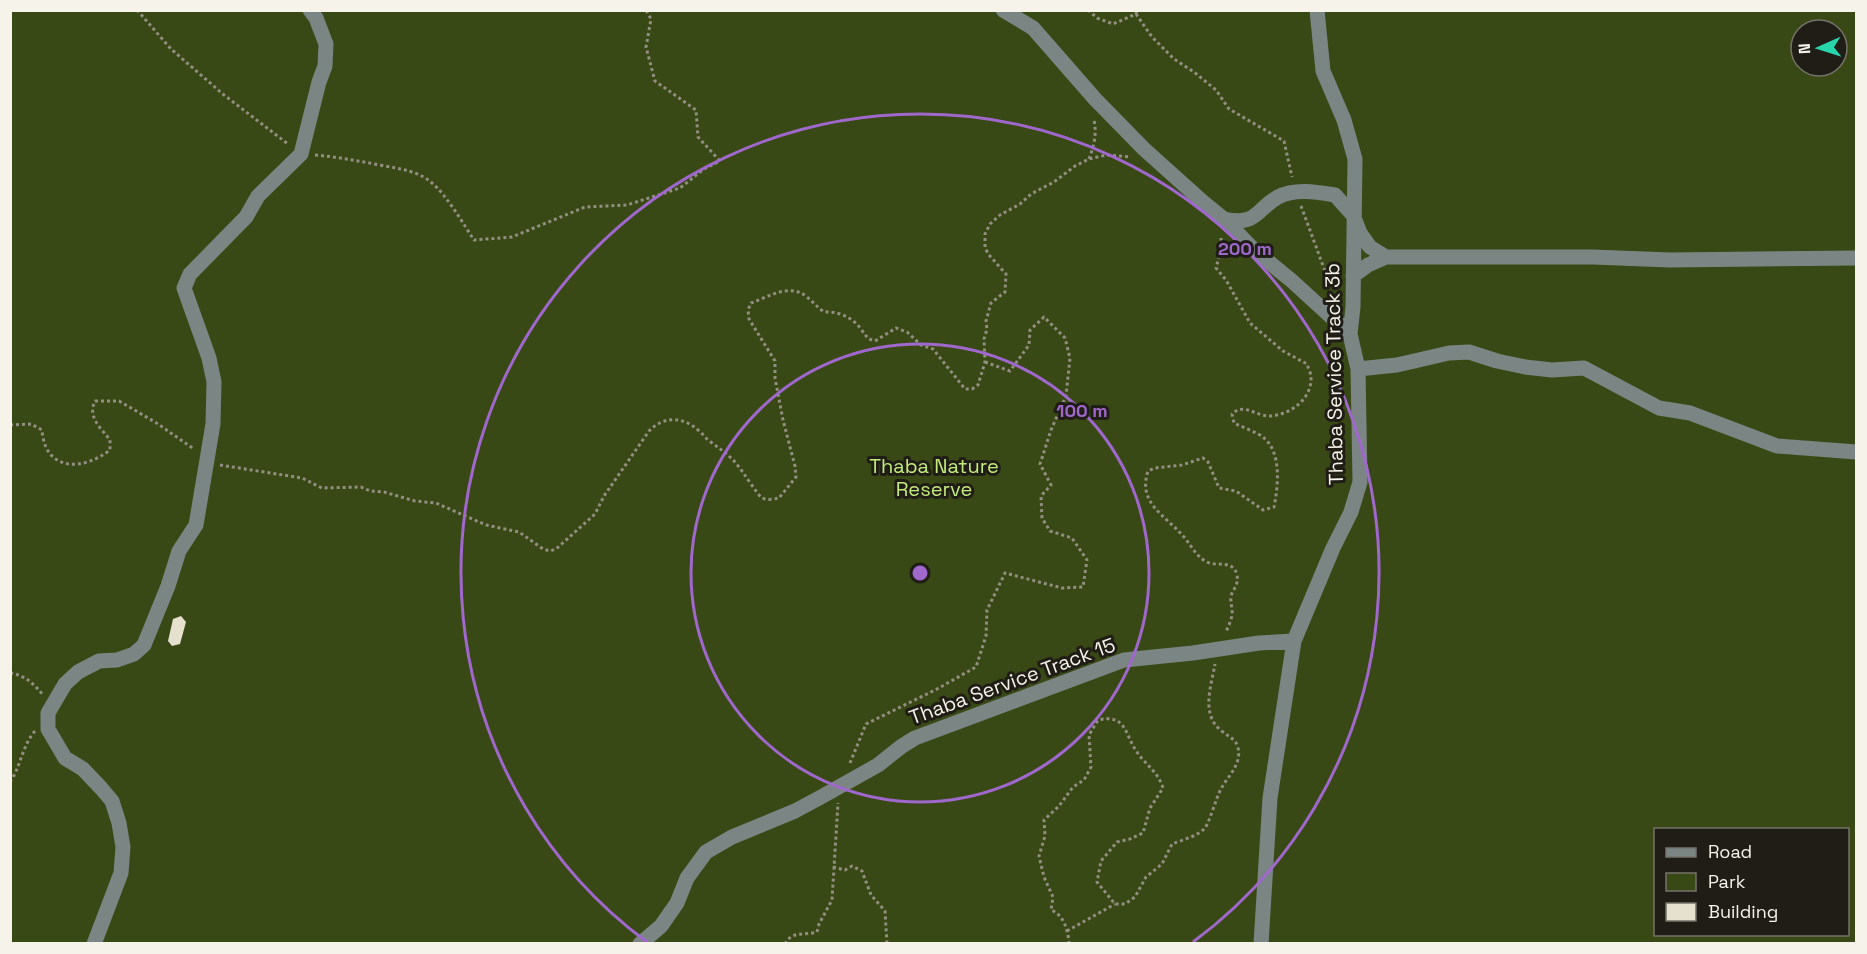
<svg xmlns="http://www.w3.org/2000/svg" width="1867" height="954" viewBox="0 0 1867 954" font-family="'Space Grotesk',sans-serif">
<rect width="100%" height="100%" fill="#393526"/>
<!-- green -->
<path fill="#384915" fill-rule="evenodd" d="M11,11H1856V943H11ZM1801,30H1837V66H1801ZM1656,830H1848V934H1656Z"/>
<!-- building -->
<path fill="#e6e1ce" d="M181,616L186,622L180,644L172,646L168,641L173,619Z"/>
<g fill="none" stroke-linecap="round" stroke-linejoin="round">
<!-- path -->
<path stroke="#928f82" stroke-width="3" stroke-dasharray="3 3" stroke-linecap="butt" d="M137,10L171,49L224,95L288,144
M1088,10L1097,18L1113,24L1136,14L1137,10
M1136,14L1152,37L1174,59L1194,72L1216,90L1229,109L1284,141L1292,177
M315,155C338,157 358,161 380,165C399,169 417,170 432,183C448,197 462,222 474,240L512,237L585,207L627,205L680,188L704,169L720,161L698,137L696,110L655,81L646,47L651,19L646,10
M1089,159C1094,146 1097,134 1094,120
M1301,206L1325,271L1338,283
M1221,238V249L1216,268L1226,280L1250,323L1283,351L1307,364C1308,368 1311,373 1311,377C1312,399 1291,414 1271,416C1256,417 1245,402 1232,414L1234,423C1244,428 1257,432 1264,438C1282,453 1278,487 1274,507L1263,510L1236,491L1219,488L1208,462L1203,458L1182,465L1155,468L1148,471C1137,503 1166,516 1182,535C1191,544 1195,556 1207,562C1217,567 1233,559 1237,575C1239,585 1233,589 1231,596C1230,603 1233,609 1232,615C1231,621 1228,627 1226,632
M10,425L31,424L42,430C45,472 83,471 110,450V440C101,428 87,417 95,401H119L155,422L194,449
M220,465L302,478L322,488L361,487L370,491L384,492L415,501L436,503L486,525L519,532L543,549L550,551L556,549L595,514L604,496L649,431C664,416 682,416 698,430C702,433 705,437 708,440C720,449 730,455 739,467C743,472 758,495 761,497C766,501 774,499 779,498L796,477L795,466L783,420L775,378V361L749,319L748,310L751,303C768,297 789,283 806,296C812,301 817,307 824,312C838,311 852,317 861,329C866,336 867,339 875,341L896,328L907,332L921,345L933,349L965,389H972L978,385L985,362L984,339L987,329L986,321L991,303L1005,292L1006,274L989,255L985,248V234L990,224L1000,215L1020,204L1031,194L1054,182L1075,166L1089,159L1106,155L1131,157
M10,673C25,675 34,684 43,695
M850,763L866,724L937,689L976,667L986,636L987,610L1005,573L1062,588L1083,587L1087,560L1072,538L1050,531L1042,518L1041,496L1051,485L1040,464L1051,430L1066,396L1070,358L1065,338L1044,317L1030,330L1029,345L1010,371L985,362
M10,782C21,766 22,746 35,731
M833,867L845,870L852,866L862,871L871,895L885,911L887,944
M1067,931L1115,904
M785,944C792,930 805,936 817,932L819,924L832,900L838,803
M1069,944C1068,930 1064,915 1051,910L1053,897L1044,877L1039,856L1045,836L1044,820L1059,806L1073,787L1084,780L1091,767L1089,735L1098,720C1125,714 1124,731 1135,749C1143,763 1158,771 1163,788L1150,808L1143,833L1130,839L1117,842L1101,861L1097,882L1115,904H1125L1135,897L1146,877L1162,864L1172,844C1182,840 1198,836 1205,828C1210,821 1216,798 1221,789C1228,776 1242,764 1238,748C1236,739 1229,737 1223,732C1200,716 1211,687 1215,664"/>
<!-- minor -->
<path stroke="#7b8584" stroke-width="15" d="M1003,10L1033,28L1095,99L1144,149L1203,202L1224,219L1253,249L1292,281L1350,334
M1224,219C1258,226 1255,210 1278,197C1295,188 1317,192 1335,195L1353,215L1360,233L1370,247L1386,257
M1353,276L1368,265L1386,257H1593L1670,260L1856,258
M1358,369L1397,365L1449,353L1469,352L1497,361L1525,367L1552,370L1584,368L1659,408L1690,413L1777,446L1856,452
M94,944L121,873L123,847L119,823L112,801L101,788L83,769L65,758L48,729V713L65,684L78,672L99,661L117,660L134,654L144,645L168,586L179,551L196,525L213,424L214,382L209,358L184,288L190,274L246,217L258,196L301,154L319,82L325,66L326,44L316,18L310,10
M640,944L661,926L677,903L687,878L706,852L732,837L795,811L821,797L878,765L902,746L915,738L1124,660L1193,653L1259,643L1294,641
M1261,944L1270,798L1294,641L1333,548L1351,512L1360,482L1358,369L1350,334L1353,307L1355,159L1344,120L1323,71L1317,10"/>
</g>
<!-- distance rings -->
<g fill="none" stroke="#a068cc" stroke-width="3">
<circle cx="920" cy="573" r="229"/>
<path d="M647 942A459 459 0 1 1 1193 942"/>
</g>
<g text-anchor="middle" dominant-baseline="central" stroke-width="6" stroke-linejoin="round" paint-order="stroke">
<!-- street labels -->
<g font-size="20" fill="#f6f4ea" stroke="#1f1d16">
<text transform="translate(1334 374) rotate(-91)">Thaba Service Track 3b</text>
<text transform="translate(1012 681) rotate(-20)">Thaba Service Track 15</text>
</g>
<!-- park labels -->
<g font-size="20" fill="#c3eb7a" stroke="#1f1d16">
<text x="934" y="466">Thaba Nature<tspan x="934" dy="23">Reserve</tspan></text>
</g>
</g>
<circle cx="920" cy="573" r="9" fill="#a068cc" stroke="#1f1d16" stroke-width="3"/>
<g font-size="18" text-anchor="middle" font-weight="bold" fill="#a068cc" stroke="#1f1d16" stroke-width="6" stroke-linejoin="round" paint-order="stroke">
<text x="1245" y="255">200 m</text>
<text x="1082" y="417">100 m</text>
</g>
<!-- border -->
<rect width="1867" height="954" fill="none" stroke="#f6f4ea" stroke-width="24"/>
<!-- legend -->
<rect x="1654" y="828" width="195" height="108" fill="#1f1d16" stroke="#75736b" stroke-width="1.5"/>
<rect x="1666" y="848" width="30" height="9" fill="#7b8584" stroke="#75736b" stroke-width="1.5"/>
<text x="1708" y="858" font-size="18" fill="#f6f4ea">Road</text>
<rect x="1666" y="873" width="30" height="18" fill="#384915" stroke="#75736b" stroke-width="1.5"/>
<text x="1708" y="888" font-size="18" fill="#f6f4ea">Park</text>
<rect x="1666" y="903" width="30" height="18" fill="#e6e1ce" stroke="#75736b" stroke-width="1.5"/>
<text x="1708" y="918" font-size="18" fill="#f6f4ea">Building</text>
<!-- north arrow -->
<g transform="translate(1819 48) rotate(267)"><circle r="28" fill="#1f1d16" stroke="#75736b" stroke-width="1.5"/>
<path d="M0-4.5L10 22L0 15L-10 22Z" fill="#27d5ad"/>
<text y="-9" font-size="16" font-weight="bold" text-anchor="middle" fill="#f6f4ea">N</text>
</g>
</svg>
